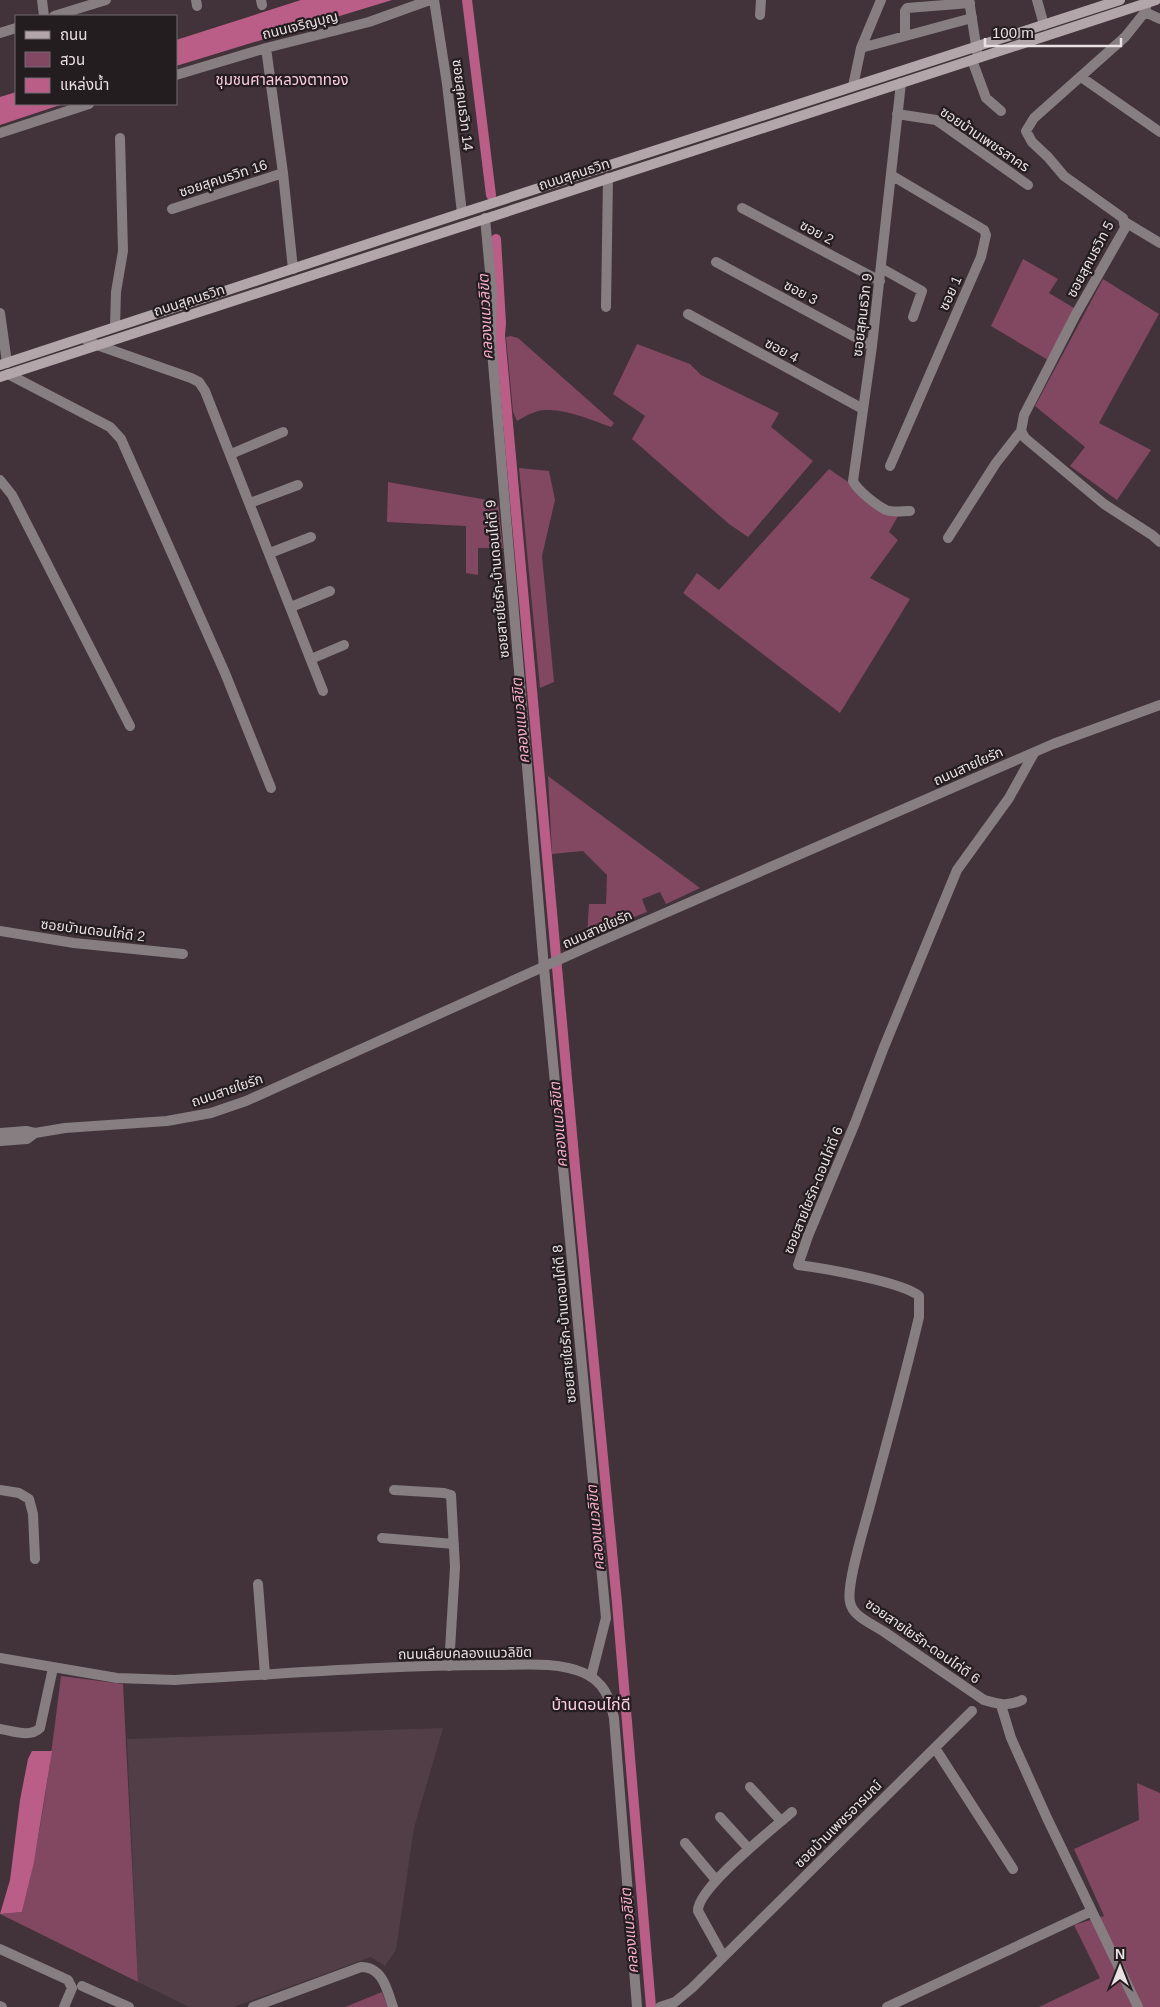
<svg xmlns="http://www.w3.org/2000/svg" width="1160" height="2007" viewBox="0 0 1160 2007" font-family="Arial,'Noto Sans Thai',sans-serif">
<rect width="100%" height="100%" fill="#413339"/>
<!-- built -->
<path fill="#513e46" d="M443,1728L414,1828L396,1950L385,1966L371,1957L233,2007H189L138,1982L127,1739Z"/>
<!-- green -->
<path fill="#824761" d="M1023,259L1058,279L1049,293L1074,308L1048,360L991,326Z
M1103,279L1159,314L1099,423L1151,450L1117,500L1070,466L1085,447L1035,406Z
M511,336L518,338L614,423L611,427C592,420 566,409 546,410C535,410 526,416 517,421L513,412L506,337Z
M637,344L690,364L701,375L779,413L771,427L813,461L748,537L729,524L632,439L645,416L613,394Z
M519,468L549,471L555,500L542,556L554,682L540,688Z
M829,469L898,516L889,532L898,540L870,578L910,599L840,713L683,593L697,573L719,590Z
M388,482L498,502L503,548H478V575L466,573V526L387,522Z
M548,776L700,888L666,904L660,892L642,899L647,912L587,936L589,904H606L607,875L583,851L552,854Z
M61,1676L123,1684L138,1982L0,1914L22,1912C42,1834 51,1755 61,1676Z
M1137,1783L1160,1793V2007H1039L1100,1978L1074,1925L1104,1916L1074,1849L1139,1820Z
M382,1992L388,2007H345Z"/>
<!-- water -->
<path fill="#ba5e88" d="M301,0H392L176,66V40Z
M16,92V104H63L0,125V97Z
M32,1751H52L34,1862L22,1912L0,1914L10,1880L20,1800L28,1759Z"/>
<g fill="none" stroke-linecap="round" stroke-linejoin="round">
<!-- canal -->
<path stroke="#ba5e88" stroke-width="10" d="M467,0L491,195
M496,239L501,323L500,335L574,1156L617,1603L651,2007"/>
<!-- minor -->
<path stroke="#867e81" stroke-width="10" d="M42,0L44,16
M196,0L197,6
M261,0L262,5
M434,0L447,84L462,213
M1037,0L1044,25
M1147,3L1145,12L1125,37L1034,118L1026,131L1032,142L1048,157L1064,176L1123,218L1125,228L1076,314L1024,415L1021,431L1025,438L1104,504L1152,535L1160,542
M1145,12L1160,19
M760,15L761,0
M54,16L106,0
M0,33L16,28
M905,36V11L907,8L970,3
M266,48L283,173L293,269
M861,48L972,18
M972,60L986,98L1001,111
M176,75L266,48L369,22L430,0
M1081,77L1160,132
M901,83L872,346L853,481C857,490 876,505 886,510C893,513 902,511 910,511
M853,86L861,48L881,0
M897,114L936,120L1028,185
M0,133L89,104
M742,208L880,281
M172,209L283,173
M485,218L492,293L491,339L544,968L606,1618L591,1677
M1125,222L1160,243
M716,262L872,346
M881,268L922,291L913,317
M606,307L608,178
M0,313L7,363
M688,314L863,409
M115,327L116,292L123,251L120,138
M83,338L97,345L191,378L199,382L205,391L323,691
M8,374L110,427L121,439L225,673L271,788
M231,454L283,432
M890,466L981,257L986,235L984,230L891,175
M0,480L12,495L130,726
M250,503L298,485
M948,538L996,463L1021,431
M270,553L311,537
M291,607L330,591
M311,659L344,645
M0,931L74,943L183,954
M0,1490L19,1493L29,1499L33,1514L35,1559
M394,1490L444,1493L451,1495L455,1567L449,1666
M382,1538L454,1544
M258,1584L265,1675
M1022,1700C1008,1707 998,1704 984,1700L883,1631C872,1624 852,1616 850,1602C846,1585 864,1528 869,1509C886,1445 904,1381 919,1317V1296C903,1282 822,1268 798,1265L808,1236L855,1123L884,1047L957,870L1009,798L1034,753
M1001,1705L1011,1738L1047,1818L1138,2007
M0,1729C13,1731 30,1738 40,1728L53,1668
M935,1748L1013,1869
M750,1787L781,1821
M720,1817L749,1849
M685,1843L716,1880
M0,1949L68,1980L72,1988L64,2007
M723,1956L698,1911C697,1888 773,1829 792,1812
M82,1986L129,2007
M0,2006L2,2007
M253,2007L361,1967C383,1967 387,1990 393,2007
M660,2007L675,2002L692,1988L972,1711
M887,2007L1092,1911"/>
<!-- tertiary -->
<path stroke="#867e81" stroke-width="10" d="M969,0L978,58
M0,1133L26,1131L35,1133L65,1128L167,1121L211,1113L246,1101L594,944L1053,744L1160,705
M0,1141L27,1139L35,1133
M0,1658L117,1678L175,1680C280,1674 388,1665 494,1665C522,1665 557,1661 584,1673C604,1682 610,1698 614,1718L637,2007"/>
<!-- secondary -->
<path stroke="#b2a6aa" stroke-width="10" d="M0,365L462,213L1120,0
M0,377L1156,0"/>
</g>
<g text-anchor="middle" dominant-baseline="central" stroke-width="4.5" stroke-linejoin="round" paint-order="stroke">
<!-- street labels -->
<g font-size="14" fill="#eae1e4" stroke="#241d20">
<text transform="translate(300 25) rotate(-14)">ถนนเจริญบุญ</text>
<text transform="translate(463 105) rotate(83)">ซอยสุคนธวิท 14</text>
<text transform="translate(985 139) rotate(34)">ซอยบ้านเพชรสาคร</text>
<text transform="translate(574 174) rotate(-18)">ถนนสุคนธวิท</text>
<text transform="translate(223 178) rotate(-18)">ซอยสุคนธวิท 16</text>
<text transform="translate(817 232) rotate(28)">ซอย 2</text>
<text transform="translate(1090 259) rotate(-62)">ซอยสุคนธวิท 5</text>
<text transform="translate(801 292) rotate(28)">ซอย 3</text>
<text transform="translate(950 293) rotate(-66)">ซอย 1</text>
<text transform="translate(189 300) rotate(-18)">ถนนสุคนธวิท</text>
<text transform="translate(862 315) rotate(-83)">ซอยสุคนธวิท 9</text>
<text transform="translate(782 350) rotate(28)">ซอย 4</text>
<text transform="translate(497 579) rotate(-95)">ซอยสายใยรัก-บ้านดอนไก่ดี 9</text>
<text transform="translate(968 766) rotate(-24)">ถนนสายใยรัก</text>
<text transform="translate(597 929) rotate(-24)">ถนนสายใยรัก</text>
<text transform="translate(93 930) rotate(7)">ซอยบัานดอนไก่ดี 2</text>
<text transform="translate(227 1090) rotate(-19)">ถนนสายใยรัก</text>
<text transform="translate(813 1190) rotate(-68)">ซอยสายใยรัก-ดอนไก่ดี 6</text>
<text transform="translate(564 1324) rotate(-95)">ซอยสายใยรัก-บ้านดอนไก่ดี 8</text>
<text transform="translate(923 1641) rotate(35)">ซอยสายใยรัก-ดอนไก่ดี 6</text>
<text transform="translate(465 1653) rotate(-1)">ถนนเลียบคลองแนวลิขิต</text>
<text transform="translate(838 1824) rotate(-45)">ซอยบ้านเพชรอารมณ์</text>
</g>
<!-- neighbourhood labels -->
<g font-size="15" fill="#fdccdf" stroke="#241d20">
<text x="282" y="79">ชุมชนศาลหลวงตาทอง</text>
</g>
<!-- water labels -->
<g font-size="15" font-style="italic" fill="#f7adcb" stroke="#241d20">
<text transform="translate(485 317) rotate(-93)">คลองแนวลิขิต</text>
<text transform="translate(520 721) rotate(-95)">คลองแนวลิขิต</text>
<text transform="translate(558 1125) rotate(-95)">คลองแนวลิขิต</text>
<text transform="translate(595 1528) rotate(-95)">คลองแนวลิขิต</text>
<text transform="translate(629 1931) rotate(-95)">คลองแนวลิขิต</text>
</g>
<!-- quarter labels -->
<g font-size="16" fill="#fdccdf" stroke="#241d20">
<text x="591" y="1704">บ้านดอนไก่ดี</text>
</g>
</g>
<!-- legend -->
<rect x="15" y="15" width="162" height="90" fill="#241d20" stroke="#736b6e"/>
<rect x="25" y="31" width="25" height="8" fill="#b2a6aa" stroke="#736b6e"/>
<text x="60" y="40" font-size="15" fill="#eae1e4">ถนน</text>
<rect x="25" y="52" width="25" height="15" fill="#824761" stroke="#736b6e"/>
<text x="60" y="65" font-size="15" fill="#eae1e4">สวน</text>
<rect x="25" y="78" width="25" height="15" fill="#ba5e88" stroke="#736b6e"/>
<text x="60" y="90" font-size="15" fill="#eae1e4">แหล่งน้ำ</text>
<!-- north arrow -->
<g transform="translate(1120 1967)" stroke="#241d20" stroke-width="4" paint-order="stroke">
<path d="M0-4L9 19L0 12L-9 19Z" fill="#eae1e4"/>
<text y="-8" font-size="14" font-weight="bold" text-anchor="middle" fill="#eae1e4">N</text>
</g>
<!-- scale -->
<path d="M985 38v8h136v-8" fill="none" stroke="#eae1e4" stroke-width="2.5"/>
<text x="992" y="38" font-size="15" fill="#eae1e4" stroke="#241d20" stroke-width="4" paint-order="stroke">100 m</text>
</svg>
